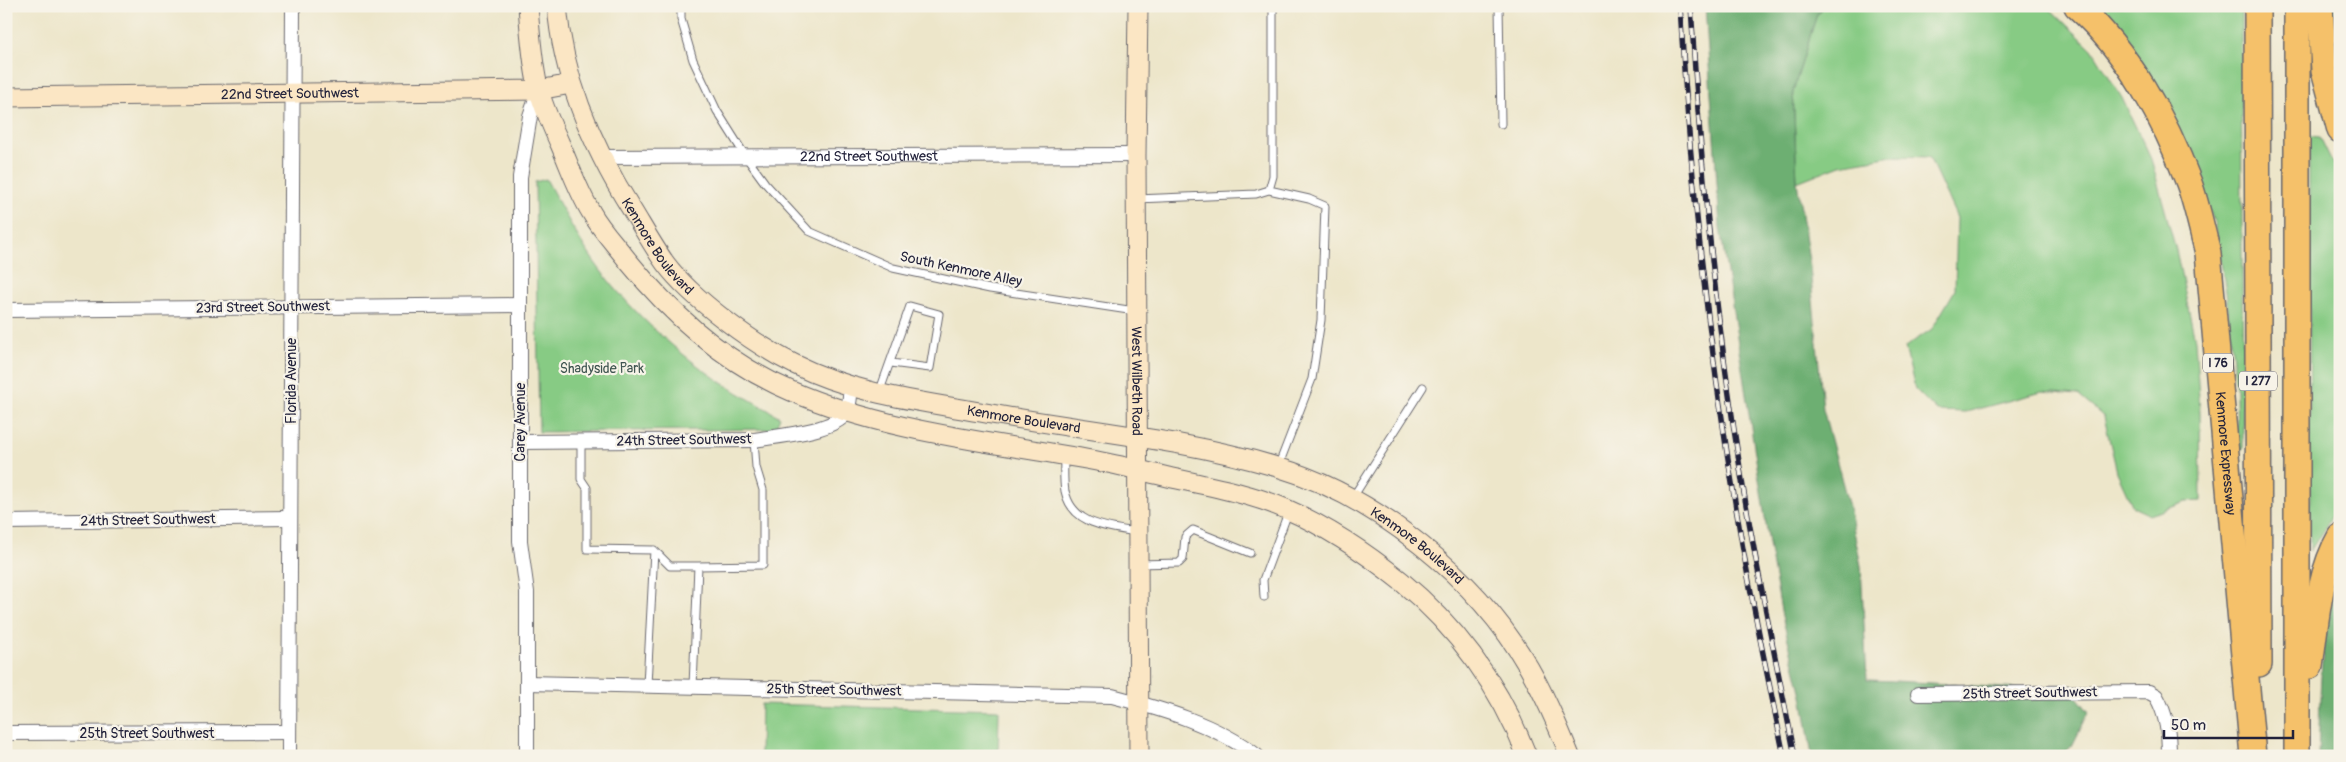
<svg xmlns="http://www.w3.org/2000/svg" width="2346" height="762" viewBox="0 0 2346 762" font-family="Pangolin,sans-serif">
<rect width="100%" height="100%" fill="#f7f3e8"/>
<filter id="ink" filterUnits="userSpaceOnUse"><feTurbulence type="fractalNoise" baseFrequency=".02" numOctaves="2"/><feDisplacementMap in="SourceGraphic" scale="10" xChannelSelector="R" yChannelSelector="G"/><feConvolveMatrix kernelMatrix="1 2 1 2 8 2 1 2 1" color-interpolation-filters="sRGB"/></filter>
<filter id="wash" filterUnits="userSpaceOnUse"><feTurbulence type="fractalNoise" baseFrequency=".0096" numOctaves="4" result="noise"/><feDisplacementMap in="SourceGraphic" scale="20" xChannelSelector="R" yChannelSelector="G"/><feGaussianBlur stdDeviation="1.12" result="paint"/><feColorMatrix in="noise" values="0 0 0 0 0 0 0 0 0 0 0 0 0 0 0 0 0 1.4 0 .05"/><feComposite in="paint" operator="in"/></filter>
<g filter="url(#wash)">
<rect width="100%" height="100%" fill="#ede6ca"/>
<!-- green -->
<path fill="#87cb84" stroke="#547660" d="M1823,6H2047L2092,49L2122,98L2151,159L2176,250L2195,340L2200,412L2201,501L2186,502L2150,515L2133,507L2117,472L2104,417L2078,395L2042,392L1966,412L1937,411L1915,389L1905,347L1932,329L1955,290L1957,218L1929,157L1892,156L1840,165L1797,182L1793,91L1817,14Z
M2092,6H2241L2243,449L2237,448L2236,390L2226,291L2214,222L2166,101L2104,18Z
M2332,6H2340V102L2335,83Z
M2309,136L2320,137L2340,178V504L2310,551Z
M546,179C563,210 579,242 601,271C634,314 678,354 724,384C742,396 762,406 780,417L775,429L539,432L535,182Z
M761,704L999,710L998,756H760Z"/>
<!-- forest -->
<path fill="#6daf72" stroke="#486856" d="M1705,6H1823L1817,14L1793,91L1797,182L1810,267L1823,409L1850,511L1861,566L1867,680C1936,682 2004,689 2073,692L2089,712L2072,746L2061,756H1812L1802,695L1782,616L1770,550L1720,227Z
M2340,574V756H2318C2321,696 2318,631 2340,574Z"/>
</g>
<g filter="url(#ink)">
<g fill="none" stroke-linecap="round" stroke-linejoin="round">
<defs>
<path id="lane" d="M681,6V19L693,60L717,111L746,157L765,183L809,231L893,268L990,289L1135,311
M1499,6L1501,124
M1269,190L1309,199L1325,206L1321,320L1312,379L1278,467
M1137,199L1256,194L1269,190L1273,176V6
M879,393L910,306L939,314L930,368L891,363
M581,441V479L587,488V549L654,550L647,685
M1064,456C1064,467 1063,480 1065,491C1072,525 1107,527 1136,532
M1353,497L1423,387
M654,550L670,566H698
M1139,564L1179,563L1183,559L1185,537L1193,530L1250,553
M1264,597L1263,580L1289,510
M693,686L698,566L763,565V490L756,467L754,440"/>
<g id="street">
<path id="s1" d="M600,157L1136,155"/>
<path d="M6,310L519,305"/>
<path d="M520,442L754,440C776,436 833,432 846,413C850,407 850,394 851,386"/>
<path d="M6,522L290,518"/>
<path d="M527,683L1112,696C1162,709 1215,724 1257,756"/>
<path d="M1918,694L2149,692L2156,696C2167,715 2169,734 2169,756"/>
<path d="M6,733L289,732"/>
<path d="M289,756L293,6"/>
<path d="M527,756V592L520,541V177L530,116L539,90"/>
</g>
<g id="secondary">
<path d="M528,6C530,33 532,61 538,87C543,107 552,126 560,144C570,167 578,191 591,212C601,230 616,245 628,261C672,315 727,364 791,391C891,434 997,442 1102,462C1124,466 1146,472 1168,477C1208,486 1249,493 1286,509C1328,527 1366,553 1401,581C1458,628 1500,687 1527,756"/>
<path id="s2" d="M557,6C563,80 593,148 632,210C643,228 653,246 665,263C692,299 753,344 794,364C852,393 917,401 980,412C1078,430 1180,438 1277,467C1376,496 1478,579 1529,668C1545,696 1558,726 1570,756"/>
<path id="s3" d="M1138,6L1136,155L1139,756"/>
<path id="s4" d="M6,97L539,90L571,84"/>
</g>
<g id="highway">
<path id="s5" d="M2077,6C2128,52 2165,119 2189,183C2197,205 2202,230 2208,253L2253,756"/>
<path d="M2257,6L2259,664"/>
<path d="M2297,6V756"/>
<path d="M2320,6L2324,70L2340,130"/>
<path d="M2310,666C2316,624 2318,575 2340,537"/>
</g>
</defs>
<!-- lane casing -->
<use href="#lane" stroke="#69676d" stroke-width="9"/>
<!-- street casing -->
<use href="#street" stroke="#69676d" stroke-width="16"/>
<!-- secondary casing -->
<use href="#secondary" stroke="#69676d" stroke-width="21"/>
<!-- highway casing -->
<use href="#highway" stroke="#69676d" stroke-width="28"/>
<!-- lane -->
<use href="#lane" stroke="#fff" stroke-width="7"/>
<!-- street -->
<use href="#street" stroke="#fff" stroke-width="14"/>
<!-- secondary -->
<use href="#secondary" stroke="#fbe6c4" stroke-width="19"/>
<!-- highway -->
<use href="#highway" stroke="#f5c16b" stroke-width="25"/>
<defs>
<path id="rail" d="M1680,6C1690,179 1709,350 1738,520C1751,599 1768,678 1784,756
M1691,6C1700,167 1717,328 1743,487C1758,577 1777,666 1795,756"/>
</defs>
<!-- rail casing -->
<use href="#rail" stroke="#22223b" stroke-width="5.5"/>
<!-- rail -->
<use href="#rail" stroke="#f7f3e8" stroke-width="4" stroke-dasharray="11" stroke-linecap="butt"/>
</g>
</g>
<g text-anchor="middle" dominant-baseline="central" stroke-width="4.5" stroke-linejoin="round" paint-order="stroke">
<!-- shield labels -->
<g fill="#f7f3e8" stroke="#62616f" stroke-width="1">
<rect x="2203" y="353.5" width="30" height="19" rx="4"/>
<rect x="2239" y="371.5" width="38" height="19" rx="4"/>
</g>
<g font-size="12" font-weight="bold" fill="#22223b">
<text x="2218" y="363">I 76</text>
<text x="2258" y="381">I 277</text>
</g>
<!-- street labels -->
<g font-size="14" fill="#22223b" stroke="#f7f3e8">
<text stroke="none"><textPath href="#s4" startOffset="284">22nd Street Southwest</textPath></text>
<text stroke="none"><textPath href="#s1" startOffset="269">22nd Street Southwest</textPath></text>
<text stroke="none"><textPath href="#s2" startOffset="264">Kenmore Boulevard</textPath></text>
<text transform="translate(961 269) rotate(12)">South Kenmore Alley</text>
<text transform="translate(263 307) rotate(-1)">23rd Street Southwest</text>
<text transform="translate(291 381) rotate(-90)">Florida Avenue</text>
<text stroke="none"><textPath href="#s3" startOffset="375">West Wilbeth Road</textPath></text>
<text stroke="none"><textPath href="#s2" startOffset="684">Kenmore Boulevard</textPath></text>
<text transform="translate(520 422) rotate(-90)">Carey Avenue</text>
<text transform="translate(684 440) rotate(-1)">24th Street Southwest</text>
<text stroke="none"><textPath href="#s5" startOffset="485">Kenmore Expressway</textPath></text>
<text transform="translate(148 520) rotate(-1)">24th Street Southwest</text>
<text stroke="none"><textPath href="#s2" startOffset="1104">Kenmore Boulevard</textPath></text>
<text transform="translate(834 690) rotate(1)">25th Street Southwest</text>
<text transform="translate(2030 693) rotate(-1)">25th Street Southwest</text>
<text x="147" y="733">25th Street Southwest</text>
</g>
<!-- park labels -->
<g font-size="14" fill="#405551" stroke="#f7f3e8">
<text x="602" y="368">Shadyside Park</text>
</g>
</g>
<!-- margin -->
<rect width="2346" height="762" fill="none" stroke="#f7f3e8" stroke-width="25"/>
<!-- scale -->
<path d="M2164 730v8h129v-8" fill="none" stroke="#22223b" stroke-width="2.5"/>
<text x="2171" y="730" font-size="15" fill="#22223b" stroke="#f7f3e8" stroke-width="4" paint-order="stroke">50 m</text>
</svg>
